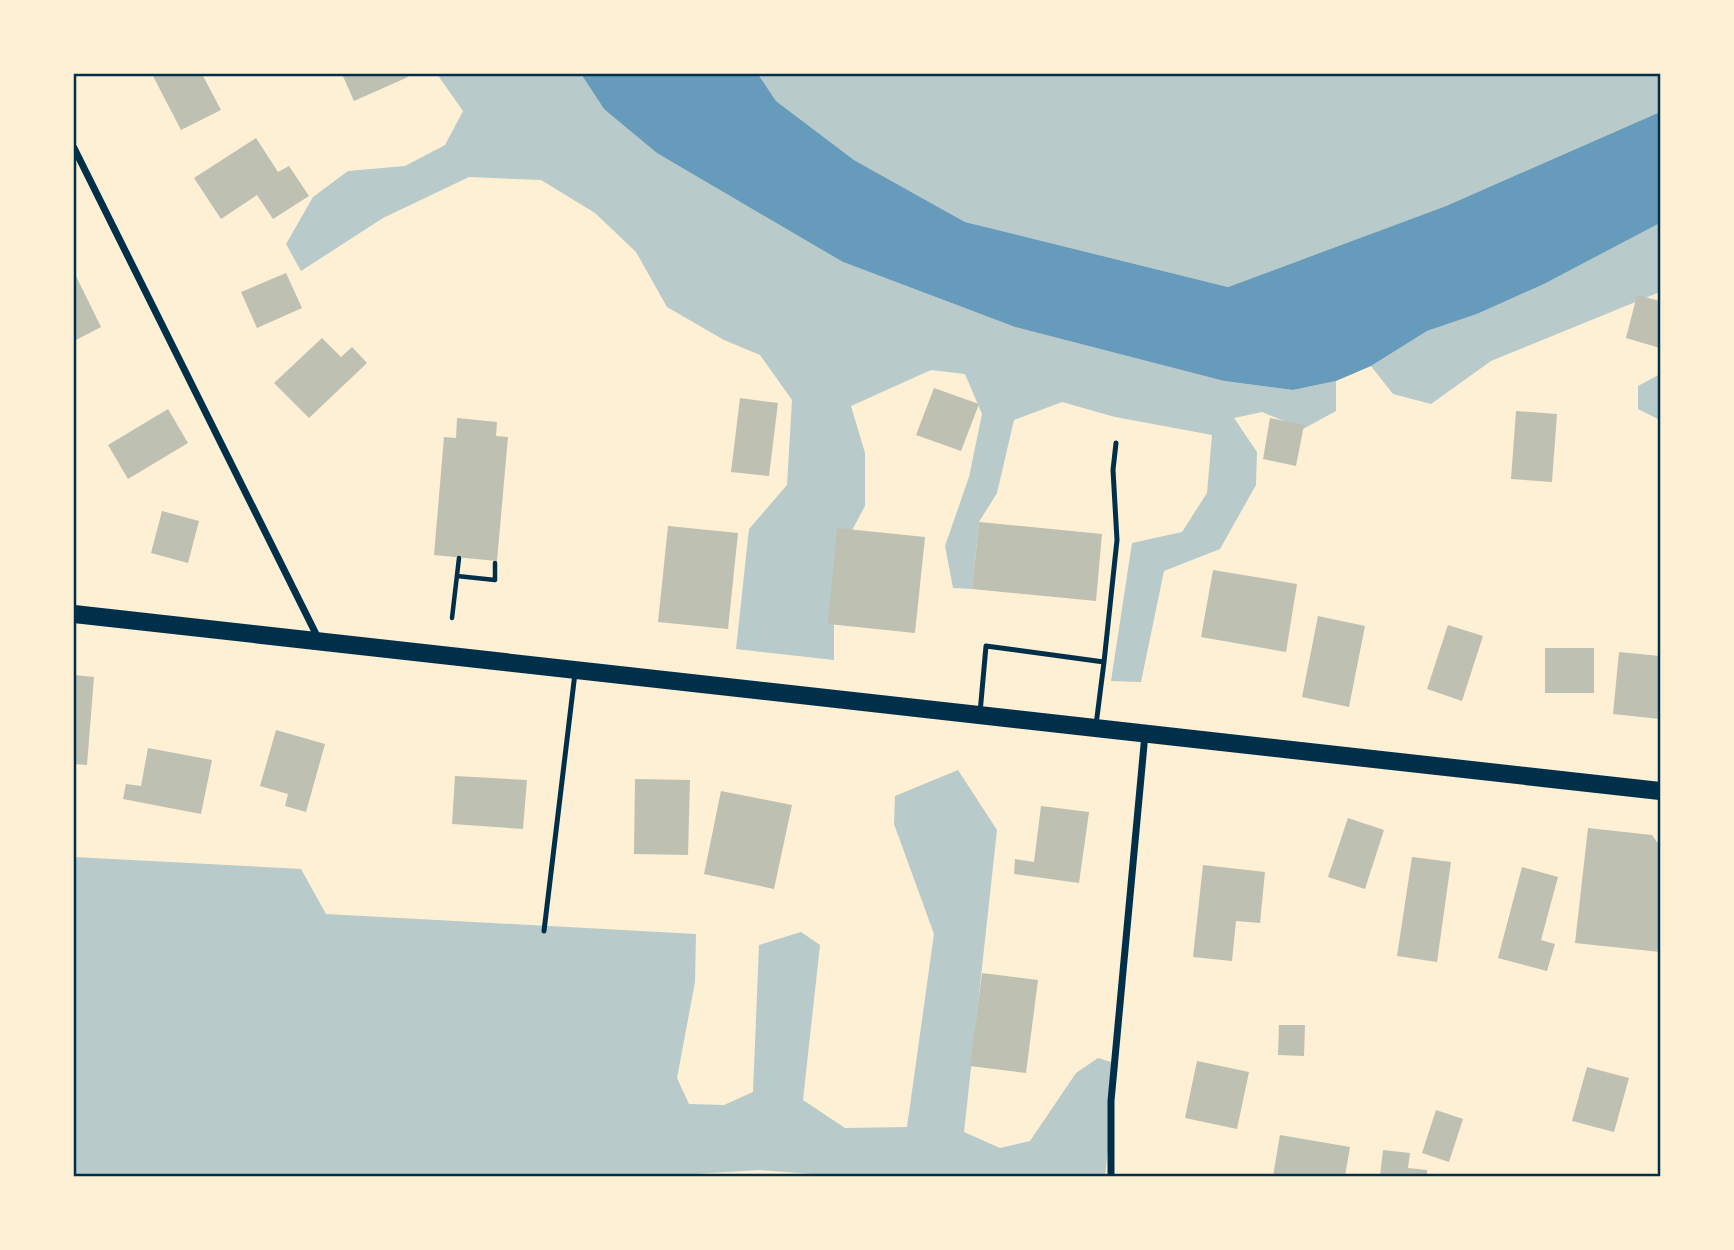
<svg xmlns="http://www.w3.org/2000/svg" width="1734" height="1250" viewBox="0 0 1734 1250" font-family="'Crimson Pro',serif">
<rect width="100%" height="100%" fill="#fdf0d5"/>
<!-- green -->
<path fill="#b9caca" d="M437,74H581L604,109L843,262L1015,327L1224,381L1293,390L1336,381V411L1303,429L1262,412L1234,418L1257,452L1256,485L1220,549L1164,571L1141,682L1111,681L1132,543L1182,532L1207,493L1212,435L1115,417L1062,402L1014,420L997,493L979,522L972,589L953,588L945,546L969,477L982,414L965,374L931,370L851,406L865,453V506L834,564V660L736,649L749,529L787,485L792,400L760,355L724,340L667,307L636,252L595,213L541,180L469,177L383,218L301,271L286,244L313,197L348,171L405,166L445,145L463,111Z
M758,74H1660V112L1446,206L1228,287L965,222L854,160L776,101Z
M1660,223V292L1491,361L1431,404L1393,394L1371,366L1427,331L1477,314L1544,284Z
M1660,374V420L1638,409V386Z
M958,770L997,830L964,1132L1000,1148L1030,1141L1076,1073L1098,1058L1118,1064L1105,1176H840L759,1170L663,1176H74V857L301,869L326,914L696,934L695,982L677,1078L689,1104L724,1105L753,1092L759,945L801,932L820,945L803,1100L845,1128L907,1127L934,934L894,824L895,796Z"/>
<!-- water -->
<path fill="#669bbc" d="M581,74H758L776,101L854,160L965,222L1228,287L1446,206L1660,112V223L1544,284L1477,314L1427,331L1371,366L1336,381L1293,390L1224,381L1015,327L843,262L657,153L604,109Z"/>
<!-- building -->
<path fill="#bec0b2" d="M152,74H202L221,110L181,130Z
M342,74H406L408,77L354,101Z
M256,138L278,172L289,166L309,196L273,219L257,195L221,219L194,178Z
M74,272L101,327L74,341Z
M286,273L302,308L257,328L241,292Z
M1637,295L1660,301V348L1626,338Z
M322,338L341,357L352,347L367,363L309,418L274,383Z
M934,388L979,404L961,451L916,435Z
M740,398L778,403L769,476L731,472Z
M168,409L188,443L128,479L108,445Z
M1516,411L1557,414L1552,482L1511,479Z
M457,418L497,422L496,436L508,437L497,561L434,555L444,437L456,438Z
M1270,418L1304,425L1296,466L1263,459Z
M162,511L199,521L188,563L151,553Z
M979,522L1102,534L1096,601L972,589Z
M668,526L738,533L728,629L658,622Z
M837,528L925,537L915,633L828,624Z
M1213,570L1297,584L1286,652L1201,637Z
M1318,616L1365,626L1349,707L1302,697Z
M1448,625L1483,636L1462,701L1427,689Z
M1545,648H1594V693H1545Z
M1619,652L1660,656V719L1613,714Z
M74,675L94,677L87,765L74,764Z
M276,730L325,744L306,812L285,806L288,794L260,786Z
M148,748L212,760L201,814L123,799L126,784L141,786Z
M455,776L527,780L523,829L452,824Z
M635,779L690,780L688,855L634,854Z
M721,791L792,805L774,889L704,874Z
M1041,806L1089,812L1079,883L1014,874L1015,859L1034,862Z
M1348,818L1384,830L1365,889L1328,877Z
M1588,828L1652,835L1660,846V952L1575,943Z
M1412,857L1451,862L1437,962L1397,956Z
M1203,865L1265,872L1260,923L1236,921L1232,961L1193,957Z
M1522,867L1558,877L1541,940L1555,944L1547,971L1498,958Z
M982,973L1038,980L1026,1073L970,1066Z
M1279,1025H1305L1304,1056L1278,1055Z
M1197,1061L1249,1072L1237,1129L1185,1118Z
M1587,1067L1629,1078L1614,1132L1572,1121Z
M1436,1110L1463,1119L1449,1162L1422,1153Z
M1280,1135L1350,1147L1345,1176H1273Z
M1383,1150L1410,1153L1408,1168L1427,1170V1176H1380Z"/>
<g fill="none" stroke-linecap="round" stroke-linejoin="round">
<!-- path -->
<path stroke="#003049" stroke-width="4.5" d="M457,576L495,580V563
M452,618L459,558"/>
<!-- service -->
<path stroke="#003049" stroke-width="5" d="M1104,662L1117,540L1113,470L1116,443
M980,713L986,646L1104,662L1096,725
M544,931L575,673"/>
<!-- minor -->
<path stroke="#003049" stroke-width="7" d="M74,148L318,638
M1111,1176V1101L1145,734"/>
<!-- primary -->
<path stroke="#003049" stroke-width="18" d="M74,614L1660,791"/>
</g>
<!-- border -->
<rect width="1734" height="1250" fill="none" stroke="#fdf0d5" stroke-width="150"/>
<rect x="75" y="75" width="1584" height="1100" fill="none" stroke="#003049" stroke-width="2.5"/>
</svg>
